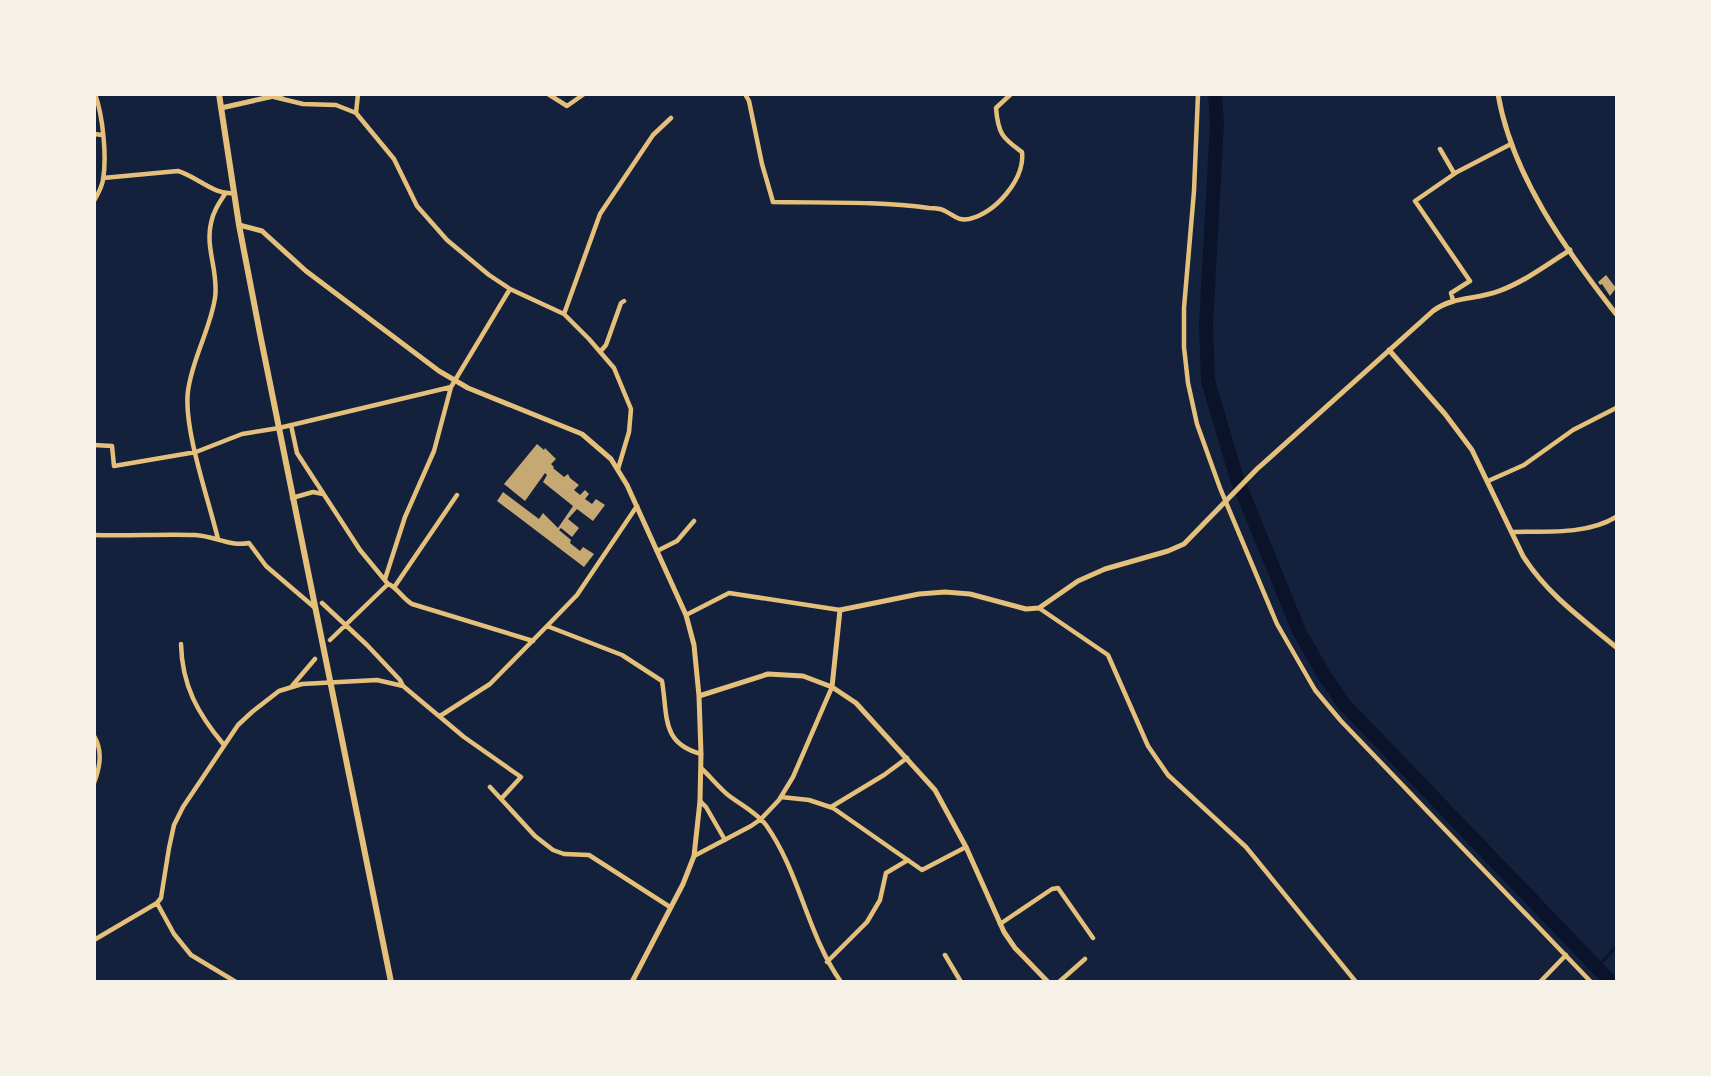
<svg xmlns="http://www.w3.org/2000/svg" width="1711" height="1076" viewBox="0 0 1711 1076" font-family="'Sofia Sans Condensed',sans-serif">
<rect width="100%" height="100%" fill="#14213d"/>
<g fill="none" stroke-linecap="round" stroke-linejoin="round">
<!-- stream -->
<path stroke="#0b132b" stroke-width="2.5" d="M1597,967L1616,947"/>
<!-- river -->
<path stroke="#0b132b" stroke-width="14" d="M1215,94L1217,123L1206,325L1208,381L1237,479L1299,631L1324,675L1344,704L1611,982"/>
</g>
<!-- building -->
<path fill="#c6a872" d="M1606,275L1616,288L1610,296L1602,284L1600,285L1598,282Z
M537,444L544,450L545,448L556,459L551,464L554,467L553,468L564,477L568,474L570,478L579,485L574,490L580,495L585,490L589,494L585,499L592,504L596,499L605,505L593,521L577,509L568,519L579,528L572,537L561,528L559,530L571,540L570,543L580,551L583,547L594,554L584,567L497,501L503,492L539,519L543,513L558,528L573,506L543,482L547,475L545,473L525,501L504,484Z"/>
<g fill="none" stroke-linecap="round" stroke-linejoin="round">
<!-- minor -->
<path stroke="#e5c07b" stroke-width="4.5" d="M548,94L567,106L584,94
M745,94L749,101L762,164L773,202C825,203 877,201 929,208C934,208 940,208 945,211C954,215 957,221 969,219C995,214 1025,179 1022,152C1002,138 998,133 996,108L1011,94
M1198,94L1194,191L1184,308V347L1188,383L1197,424L1220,488L1277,624L1315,690L1341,721L1591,982
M274,97L303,104L336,105L356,113L394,159L417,206L447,240L489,275L510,289L564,314L589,339L614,368L631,409L629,432L618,469
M356,113L358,94
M94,134L102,135
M1440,149L1454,173
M103,178L178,171C196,176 215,196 234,193
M94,201C98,194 102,187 103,180C107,157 103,116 95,94
M1453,300L1451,293L1470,281L1415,201L1457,172L1511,144
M564,314L600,214L653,135L671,118
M600,352L606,345L621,303L624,301
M291,425L297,453L360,550L388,584C397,587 402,598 412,604L533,641
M94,445L112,446L114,466L196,452L242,434L279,428L451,387
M1488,481L1524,465L1573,430L1616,408
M292,498L313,492L323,494
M1512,532C1545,531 1587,535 1616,517
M94,535C128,536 162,534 195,535C215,536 230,547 249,543L266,566L314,607
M218,539C209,501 183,428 188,391C192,359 210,330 215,298C219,273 205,248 211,223C213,212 219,203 225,194
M657,551L677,541L694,521
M385,579L405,517L434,451L451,387L510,289
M395,586L457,495
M322,603L367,645L400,680L403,686L464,737L521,777L501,799
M1039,608L1108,655L1148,746L1168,775L1246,847L1356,982
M686,615L729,593L840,610
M547,626L622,655L662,681C668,717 661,743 701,754
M330,640L388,584
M181,644C182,686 198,714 224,745
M292,686L315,659
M440,716L490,684L547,626L577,595L637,506
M94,736C103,751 100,767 94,783
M701,768C710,776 718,787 728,795C741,805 756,812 766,825C800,873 807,934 841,982
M490,787L535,836L553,850L564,854L589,855L670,907
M781,797L809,800L833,808L922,870L966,847
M700,801L706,807L725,840
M831,807L884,775L907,758
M694,856L751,826L761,819L779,800L793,777L832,687
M157,903L174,934L191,955L236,982
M1000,924L1052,889L1058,888L1093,938
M94,940L157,903L161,898L169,848L174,825L183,807L238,725L252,712L279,691L302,684L377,680L403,686
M945,955L961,982
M827,962L867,922L880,900L886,873L908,860
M1059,982L1085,959
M1540,982L1566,955"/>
<!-- tertiary -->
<path stroke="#e5c07b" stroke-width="5" d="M1498,94C1512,176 1566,250 1616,314
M221,108L283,94
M239,225L262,231L306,271L439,371L468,388L582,434L611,459L627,485L686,615L694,645L699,696L701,754L700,801L694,856L683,884L632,982
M1389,350L1445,414L1472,450L1523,556C1547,594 1581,618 1616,647
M832,687L856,703L935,790L966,847L1004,932L1015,948L1048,982
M699,696L768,674L803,676L832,687L840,610L919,594L945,592L970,594L1026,609L1039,608L1078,581L1105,569L1168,551L1184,544L1257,469L1433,311C1453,296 1476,300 1499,291C1524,282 1548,264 1570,250"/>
<!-- primary -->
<path stroke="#e5c07b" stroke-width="6" d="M219,94L239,225L260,334L391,982"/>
</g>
<!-- border -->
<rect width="1711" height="1076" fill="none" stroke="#f6f1e7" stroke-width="192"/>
</svg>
